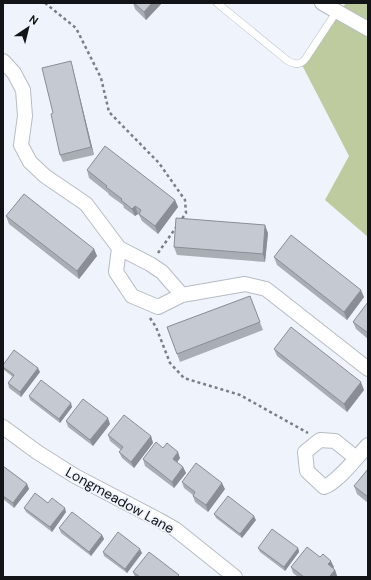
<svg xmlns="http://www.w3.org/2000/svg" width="371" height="580" viewBox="0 0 371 580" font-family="'DM Sans',sans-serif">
<rect width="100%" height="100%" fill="#eff4fc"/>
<!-- green -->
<path fill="#bdcb9f" d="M346,3H368V237L325,200L349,156L301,63Z"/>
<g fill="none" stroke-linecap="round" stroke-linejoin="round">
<defs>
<path id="service" d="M217,3L288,61C296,65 301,65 306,58L337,11"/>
<path id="minor" d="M322,3L368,29
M3,61L14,73L23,90L25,116L21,145L30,162L45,176L86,204L119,248L150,264L162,272L182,295
M119,248L116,272L132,296L158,307L182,295L245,284L266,289L368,369
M3,427L37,452L75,476L159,520L175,529L235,577
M356,458L335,441L320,440L305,452L307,471L324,487C338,482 357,457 368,445"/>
</defs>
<!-- service casing -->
<use href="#service" stroke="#b6bbc3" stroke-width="8"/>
<!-- minor casing -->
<use href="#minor" stroke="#b6bbc3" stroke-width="16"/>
<!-- path -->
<path stroke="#7b7e84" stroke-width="2.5" stroke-dasharray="3 3" stroke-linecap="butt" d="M45,3L76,28L101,78L109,112L159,163L185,200L186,213L181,220
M158,253L177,226
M150,318L156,327L170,363L184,378L240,395L308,433"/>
<!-- service -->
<use href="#service" stroke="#fff" stroke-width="7"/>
<!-- minor -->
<use href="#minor" stroke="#fff" stroke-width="14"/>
</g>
<!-- wall -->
<path fill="#a9aeb5" d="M133,3H162L146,20L135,9Z
M73,69L94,155L63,162L60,155Z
M87,170L175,200L178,207L158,234L142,221L139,215L138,214L135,216L124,208L123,205L109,195L108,193L89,178Z
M6,216L94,249L97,256L79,279L9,224Z
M268,233L265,262L177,255L174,247Z
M274,257L364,297L347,320L277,265Z
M250,296L263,330L180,362L167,327Z
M368,302V339L356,329L353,322Z
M274,349L364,390L347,412L277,356Z
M3,365L40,372L21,397L9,388L8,383L13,377L4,370Z
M29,396L72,407L60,423L30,400Z
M66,421L110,424L93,446L68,427Z
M108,435L151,436L153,443L134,468L122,458L119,452L121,450L110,441Z
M163,448L180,458L177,462L183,467L186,473L174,488L145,466L143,459Z
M3,466L27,484L29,489L14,508L3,499Z
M368,469V503L357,494L354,486Z
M182,482L225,489L208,512L195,502L193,496V495L184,488Z
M48,503L66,512L52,532L26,512L24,508Z
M214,514L256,520L242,538L216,518Z
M59,528L102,535L104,539L91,556L61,533Z
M258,548H298L299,552L285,571L260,552Z
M103,552L142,553L127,573L104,556Z
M320,557L334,567L333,568L335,570L337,576V577H298L293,573L291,567Z
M133,572L179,575V577H135Z"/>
<!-- shaded-wall -->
<path fill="#8a8d93" d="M152,3H162L146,20L144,12Z
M71,61L73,69L94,155L91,147Z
M175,200L178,207L158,234L155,226Z
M135,206L138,214L135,216L132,209Z
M265,225L268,233L265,262L263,254Z
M94,249L97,256L79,279L77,271Z
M361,290L364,297L347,320L344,312Z
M38,368L40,372L21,397L20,392Z
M361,382L364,390L347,412L344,404Z
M71,403L72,407L60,423L59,419Z
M108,418L110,424L93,446L90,440Z
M151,436L153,443L134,468L131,462Z
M178,452L180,458L175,465L173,459Z
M183,467L186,473L174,488L172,482Z
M222,483L225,489L208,512L206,505Z
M27,484L29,489L14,508L13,503Z
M65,508L66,512L52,532L50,527Z
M254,516L256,520L242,538L240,534Z
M102,535L104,539L91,556L89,552Z
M298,548L299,552L285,571L284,567Z
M140,549L142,553L127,573L125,569Z
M331,561L334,567L331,571L328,564Z
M335,570L337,576V577H329Z"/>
<!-- building -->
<path fill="#c5cad2" stroke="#8a8d93" d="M134,3H152L144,12Z
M71,61L91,147L60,155L51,114L53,113L42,68Z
M105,146L175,200L155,226L139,214L141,210L135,206L132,209L121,200L122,199L106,187L107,186L87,170Z
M24,194L94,249L77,271L6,216Z
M176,218L265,225L263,254L174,247Z
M291,235L361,290L344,312L274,257Z
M250,296L260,322L177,354L167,327Z
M368,302V333L353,322Z
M291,327L361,382L344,404L274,349Z
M14,350L38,368L20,392L8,383L14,375L3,367V365Z
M41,380L71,403L59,419L29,396Z
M83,399L108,418L90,440L66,421Z
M124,415L151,436L131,462L119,452L123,447L108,435Z
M156,442L163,448L167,443L178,452L173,459L183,467L172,482L143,459Z
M196,463L222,483L206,505L193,496L195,492L182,482Z
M3,466L27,484L13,503L3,496Z
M368,469V497L354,486Z
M35,493L48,503L52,498L65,508L50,527L24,508Z
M228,496L254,516L240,534L214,514Z
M72,512L102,535L89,552L59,528Z
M272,529L298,548L284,567L258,548Z
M118,532L140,549L125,569L103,552Z
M307,547L320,557L323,554L331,561L328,564L335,570L329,577H304L291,567Z
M149,552L179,575L177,577H140L133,572Z"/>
<g text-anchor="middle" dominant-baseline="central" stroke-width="3.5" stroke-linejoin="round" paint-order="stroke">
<!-- street labels -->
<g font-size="14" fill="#131417" stroke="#eff4fc">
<text transform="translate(120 500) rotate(29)">Longmeadow Lane</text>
</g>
</g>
<!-- border -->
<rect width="371" height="580" fill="none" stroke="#131417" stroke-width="8"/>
<!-- north arrow -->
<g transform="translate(28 28) rotate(35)" stroke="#eff4fc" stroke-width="3" paint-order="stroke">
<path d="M0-3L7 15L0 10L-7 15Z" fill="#131417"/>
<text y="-6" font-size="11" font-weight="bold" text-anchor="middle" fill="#131417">N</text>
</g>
</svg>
